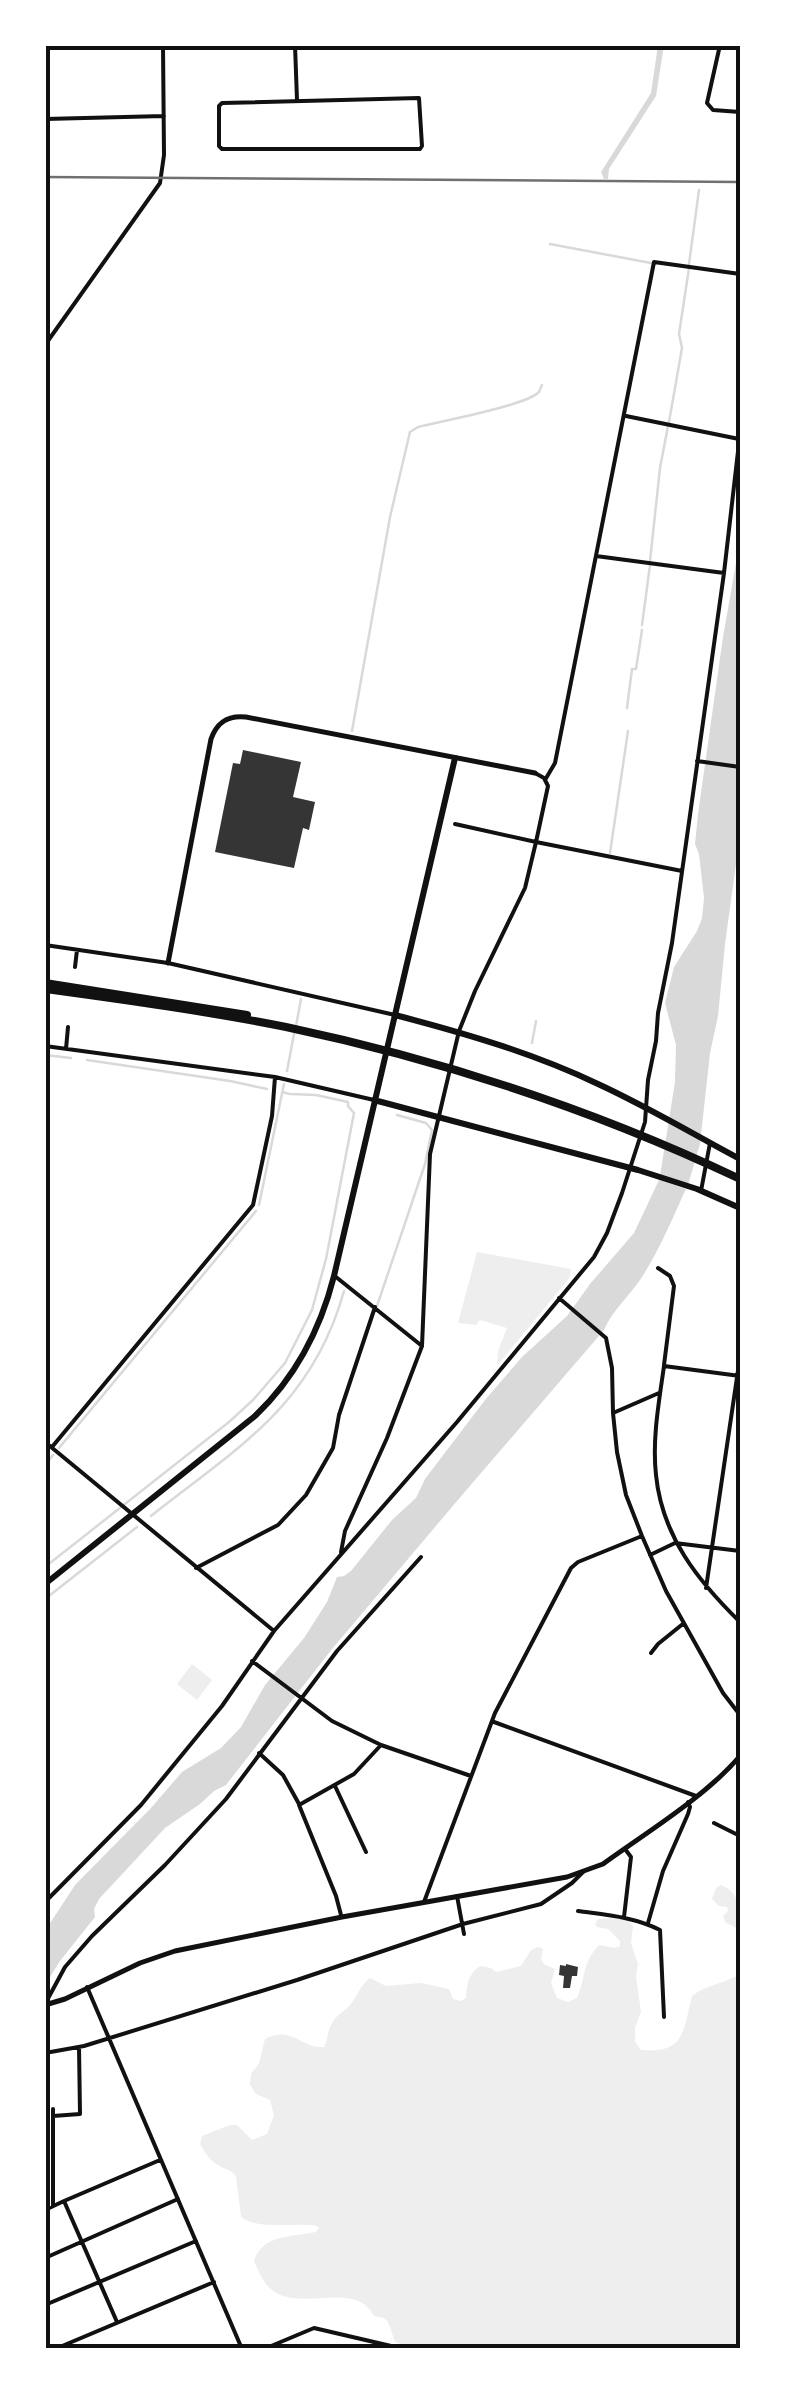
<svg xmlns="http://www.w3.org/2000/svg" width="785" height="2394" viewBox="0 0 785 2394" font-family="Lora,serif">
<rect width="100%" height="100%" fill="#fff"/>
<!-- green -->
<path fill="#eee" d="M477,1252L571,1269L570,1277L497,1366L498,1351L507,1328L480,1320L476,1325L458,1323Z
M192,1664L212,1680L197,1700L177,1684Z
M721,1885C741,1893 740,1911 740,1930L725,1922L723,1916L728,1911L727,1907L719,1906L712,1899L716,1888Z
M611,1918L628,1920L633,1926L631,1943L638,1964L636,1977L641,2012L635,2028V2042L641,2050C686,2054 683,2030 692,1996C707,1984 724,1984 740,1974V2349H430L427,2344L406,2346L395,2342L388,2322L384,2318L374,2316C353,2276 293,2319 265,2283C261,2277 257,2268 254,2261C262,2234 293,2237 316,2232L319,2228L317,2226C293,2222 261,2231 241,2217L236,2176C230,2169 225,2170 218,2165C210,2161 204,2152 200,2144L202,2136L230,2125H237L252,2140L267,2134L274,2115L270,2100L256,2094L250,2085L251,2074L259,2063L265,2039C293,2025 300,2049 324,2047C328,2040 327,2031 332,2023C336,2015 344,2012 350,2005C358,1996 360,1985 370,1978L386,1986L421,1983L449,1989L453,1999L461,2001L466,1998C467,1983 468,1975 480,1966L491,1968L496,1972L521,1966L531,1950L538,1947L543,1949L541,1959L544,1964L555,1969L551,1983L557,1998L568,2002L577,1998C586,1977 582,1963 599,1945L615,1948L620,1946V1941L608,1929L597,1927L595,1924L598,1919Z"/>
<!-- water -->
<path fill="#d9d9d9" d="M658,45H664L656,96L609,169L608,179H604L601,172L651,93Z
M740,540V835L725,944L718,1016L710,1053L700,1144L688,1185L660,1176L675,1082L676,1045L665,1003L674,967L697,931L702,918L704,898L699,854L695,844L698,814L723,637Z
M659,1180L686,1189C672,1219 660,1249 642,1277C630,1296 613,1309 604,1330L457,1501L332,1649L226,1785L214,1791L200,1804L165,1828L99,1899L94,1909L95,1917L60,1961L45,1985V1931L75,1885L151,1808L182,1772L221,1748L241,1727L265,1685L304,1638L327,1602L337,1577L344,1576L351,1571L392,1520L416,1498L425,1479L485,1400L522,1357L567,1316L590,1284L634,1233Z"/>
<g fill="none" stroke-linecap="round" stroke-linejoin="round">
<!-- stream -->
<path stroke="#d9d9d9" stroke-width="2.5" d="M550,244L651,263
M689,264L699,190
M669,422L682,348L679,334L689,268
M650,561L660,468L668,426
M642,625L650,565
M627,708L632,669H636L642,630
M352,731L390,517L410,432L418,427C441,421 525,406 539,392C540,390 541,387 542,385
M610,853L628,731
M296,1026L301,999
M532,1043L536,1021
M45,1055L71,1058
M87,1060L230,1081L267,1089
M287,1071L294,1034
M259,1205L284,1084
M377,1306L425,1164L432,1130L426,1123L397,1115
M59,1448L256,1211
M45,1465L53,1455
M151,1516C238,1447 312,1406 344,1291
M45,1567L229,1422L253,1400L285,1363L312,1310L326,1259L354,1113L348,1106V1102L316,1095L290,1094L282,1092
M45,1599L137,1527"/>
</g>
<!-- building -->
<path fill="#353535" d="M243,750L301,762L293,797L315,802L309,830L303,828L294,868L215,852L233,763L240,764Z
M566,1964L578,1967L577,1976H572L570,1988H563L564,1976L559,1975L560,1965L566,1966Z"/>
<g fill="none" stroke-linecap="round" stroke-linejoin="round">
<!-- minor -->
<path stroke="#111" stroke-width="4" d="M295,45L297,100
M720,45L707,103L713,110L740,112
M725,45L740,49
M419,98L422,146L420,149H222L219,146V106L222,103Z
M45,119L164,116
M45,345L160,183L164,155L163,45
M626,416L739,439
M596,556L724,573
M697,761L740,767
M545,780L555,763L654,262L740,274
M455,824L536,842L548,786L544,778L535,773
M45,945L168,963L395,1015
M75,967L77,950
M45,1046L275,1077L374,1100
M66,1049L68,1027
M701,1191L710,1143
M658,1268L670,1276L674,1286L664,1365
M336,1277L422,1346
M559,1298L606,1338L612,1368L613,1413L617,1452L626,1495L642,1536L666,1591L723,1693L740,1715
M740,1376L664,1366C659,1402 652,1439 656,1475C662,1536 698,1581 740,1622
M613,1413L659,1393
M45,1442L274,1631
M52,1447L253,1205L272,1116L275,1077
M341,1552L345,1531L387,1438L422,1346L430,1154L459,1031L475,991L525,888L536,842L682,871
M650,1555L675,1543L740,1551
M196,1568L278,1525L306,1495L333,1448L339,1415L375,1307
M706,1588L740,1357
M651,1653L658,1644L684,1623
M252,1661L332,1721L381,1745L354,1774L299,1805L336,1896L341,1915
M494,1722L696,1796
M381,1745L471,1776
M259,1753L283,1775L299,1804
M335,1786L366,1852
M714,1823L740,1836
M457,1896L464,1934
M45,1902L141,1805L222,1706L274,1631L457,1422L594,1257L607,1233L622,1193L645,1122L648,1080L656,1041L658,1013L672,943L724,573L740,434
M424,1902L495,1713L571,1568L578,1562L642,1536
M578,1911C607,1915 634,1917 660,1930L664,2017
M624,1917L631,1857L625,1849
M648,1923L663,1871L688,1814L690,1807L688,1802
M87,1987L242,2349
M45,2004L65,1967L92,1936L165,1865L226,1799L337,1651L421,1557
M45,2053L84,2046L297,1980L463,1924L541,1904L572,1883L583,1872
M53,2109V2206
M53,2116L80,2114L79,2047
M45,2210L64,2201
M45,2258L178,2199
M45,2305L196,2241
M117,2322L64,2201L160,2160
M55,2349L214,2282
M264,2349L314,2328L391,2346"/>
<!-- tertiary -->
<path stroke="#111" stroke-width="5" d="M168,963L211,739C217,722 228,715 246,717L535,773
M45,2005L65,1999L140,1963L175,1951L342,1917L567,1877L603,1864C647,1832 705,1797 740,1756"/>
<!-- primary -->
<path stroke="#111" stroke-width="6" d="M395,1015C464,1033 533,1053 598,1084C646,1106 693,1134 740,1159
M374,1100L638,1170L697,1189L740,1208
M45,1584L255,1416C296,1377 320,1331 334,1276L455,758"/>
<!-- motorway -->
<path stroke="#111" stroke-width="8" d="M45,983L247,1015
M45,989C125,1000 206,1011 286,1027C442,1060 595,1110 740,1179"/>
<!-- rail -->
<path stroke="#707070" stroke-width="2.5" d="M45,177L740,182"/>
</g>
<!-- border -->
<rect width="785" height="2394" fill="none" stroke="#ffffff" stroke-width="95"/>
<rect x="48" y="48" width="690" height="2298" fill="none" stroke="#111" stroke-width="4"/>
</svg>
